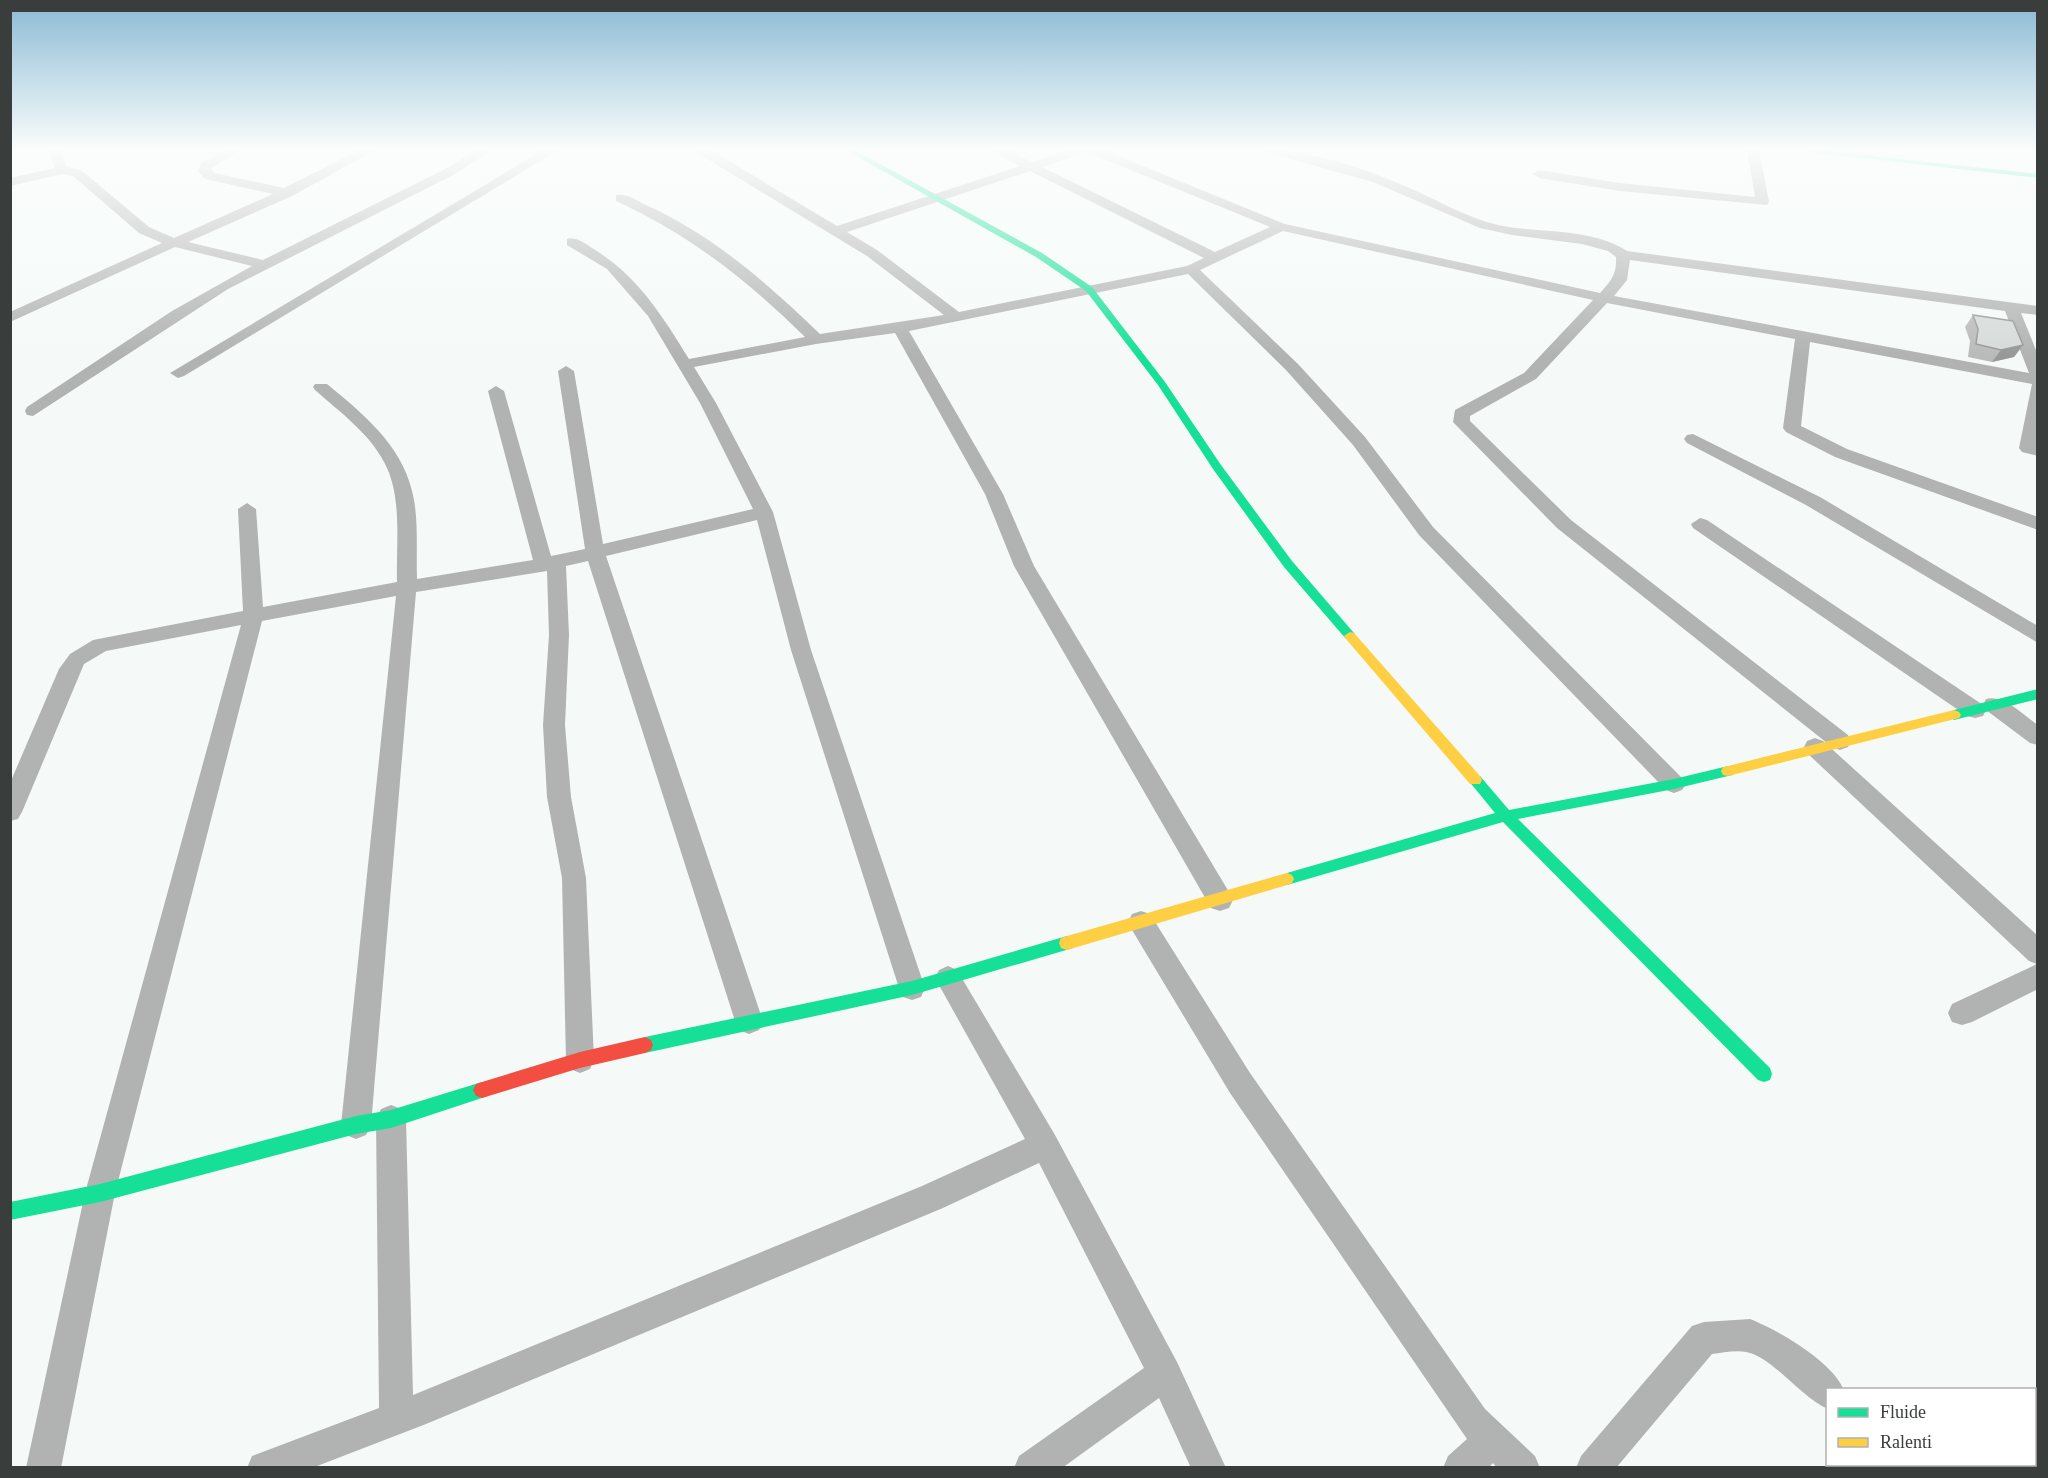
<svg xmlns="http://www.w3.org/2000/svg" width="2048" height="1478" viewBox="0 0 2048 1478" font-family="Georgia,serif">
<rect width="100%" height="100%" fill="#f5faf8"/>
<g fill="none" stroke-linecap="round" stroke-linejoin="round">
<!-- street -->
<path fill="#b1b3b2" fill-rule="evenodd" d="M48,149H60L67,167L81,170L149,227L174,238L273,194L205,179L198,171L201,163L227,149H243L211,168L214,173L284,188L361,149H377L292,196L188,242L263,260L449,167L478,149H493L457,173L228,289L33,416L27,415L25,411L27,407L172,311L252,266L175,247L10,322V312L162,243L139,233L73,176L62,174L10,186V178L55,168Z
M545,149H560L184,376L178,378L170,373Z
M698,149H709L837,226L1020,166L989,149H1005L1032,162L1071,149H1101L1285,224L1600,293C1611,281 1617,274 1616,257L1608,251L1582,244L1512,235L1480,228L1373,182L1255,149C1307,149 1366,168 1414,190C1441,202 1468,218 1498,225C1540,234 1589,227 1627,251L2038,306V315L2021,313L2038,355V456L2022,452L2019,448L2032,384L1810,342L1801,426L1847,449L2038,517V530L1835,457L1786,432L1783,428L1795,339L1607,303L1536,379L1470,416V421L1571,520L1848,735L1851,741L1848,747L1840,750L1832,747L1557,528L1453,422L1455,410L1524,373L1593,300L1283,231L1200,270L1298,364L1365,437L1433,527L1682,778L1686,784L1682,790L1674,793L1666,790L1419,535L1353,445L1286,370L1188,274L909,331L1003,494L1034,566L1229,892L1233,900L1229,908L1220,911L1211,908L1014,566L985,494L895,333L816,344L694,367L716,403L773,512L811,650L925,988L921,997L912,1000L903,997L899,988L791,650L757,520L606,556L763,1021L759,1030L749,1034L739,1030L735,1021L588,561L566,566L569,635L565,725L571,797L586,878L594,1060L590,1069L580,1073L570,1069L566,1060L562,878L547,797L543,725L549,635L547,571L416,592L371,1125L366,1135L356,1139L346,1135L341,1125L396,596L262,621L115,1193L61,1468H26L85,1193L241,625L106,651L84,664L22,812L18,819L10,821V783L59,669L70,654L93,640L243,611L238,509L247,503L256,509L263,607L397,582C396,546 402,501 387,468C373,436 341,413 315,390L313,387L315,384H327C362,413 401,444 412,491C419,516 416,552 417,579L533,560L488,391L496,386L504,391L551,556L585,549L558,371L566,366L574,371L603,544L753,509L700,403L648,316L607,269L567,245V239C577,237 584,243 592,248C637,275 662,315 689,359L805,337C748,281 689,234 616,201V195C626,193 637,200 646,205C713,235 768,284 820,334L944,315L867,256L699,154ZM1087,152L1270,227L1215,252L1042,167ZM1030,171L1204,258L1187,266L959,312L877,250L847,232ZM1630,260L2005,311L2029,373L1614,296L1627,280Z
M1747,149H1759L1769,202L1767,205L1620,191L1539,178L1533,174L1539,170L1620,183L1755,197Z
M1693,434L1820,497L2038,626V643L1806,505L1687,443L1684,439L1687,435Z
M1700,518L1707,520L1983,705L1986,699C2004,694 2023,715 2038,725V745L2030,743L1986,710L1983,716L1975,718L1967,716L1693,528L1691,524Z
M1815,738L1823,741L2038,936V989L1972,1022L1962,1025L1952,1022L1948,1013L1952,1004L2037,964L2029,961L1807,753L1804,747L1807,741Z
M1141,911L1150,914L1250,1073L1485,1409L1535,1456L1540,1468H1497L1493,1463L1488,1468H1443L1448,1456L1467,1439L1230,1093L1132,930L1128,922L1132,914Z
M948,966L957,970L1055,1135L1177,1362L1226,1468H1191L1159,1398L1062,1468H1014L1019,1456L1144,1368L1039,1163L943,1208L426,1424L312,1468H247L252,1456L379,1408L376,1119L381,1109L391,1105L401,1109L406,1119L413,1395L922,1186L1025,1139L935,978L939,970Z
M1750,1319C1778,1330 1832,1361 1844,1390H1828V1409C1801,1398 1772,1356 1746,1352C1735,1350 1722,1353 1712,1354L1616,1468H1576L1581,1456L1692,1326L1704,1322Z
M1879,1464H1915L1916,1468H1880Z"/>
<!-- fast -->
<path fill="#16e098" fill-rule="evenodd" d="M844,149H853L1042,253L1092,287L1165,382L1221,465L1292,561L1354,633L1356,636L1354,639H1346L1284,567L1213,469L1158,385L1086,291L1036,257Z
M1783,149H1809L2038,174V178Z
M2038,689V699L1954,720L1947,715L1954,710Z
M1728,766L1733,767L1735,771L1733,775L1728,776L1674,789L1518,819L1770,1068L1772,1074L1770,1080L1764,1082L1758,1080L1503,822L1287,885L1282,883L1280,879L1282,875L1287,873L1495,813L1468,780L1470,776H1480L1509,810L1674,779Z
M1067,936L1073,938L1075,943L1073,948L912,995L645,1053L639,1050L637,1045L639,1040L645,1037L912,981Z
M482,1082L488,1084L491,1090L488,1096L391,1128L356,1134L100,1202L10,1220V1202L100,1184L356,1116L391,1110Z"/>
<!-- slow -->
<path fill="#ffcf43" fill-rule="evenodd" d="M1350,632L1354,633L1480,776L1482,780L1480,784H1470L1346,639L1344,636Z
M1954,710L1959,712L1961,715L1959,718L1728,776L1723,775L1721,771L1723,767L1728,766Z
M1287,873L1292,875L1294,879L1292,883L1287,885L1067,950L1061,948L1059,943L1061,938L1067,936Z"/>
<!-- jam -->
<path fill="#f24e42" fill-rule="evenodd" d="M645,1037L651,1040L653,1045L651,1050L645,1053L580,1068L482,1098L476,1096L473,1090L476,1084L482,1082L580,1052Z"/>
</g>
<!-- wall -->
<path fill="#b8bbba" d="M1973,315L2023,345L2014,357L1992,362L1968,357L1970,341L1965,327Z"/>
<!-- shaded-wall -->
<path fill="#969997" d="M2023,345L2014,357L1992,362L2001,350Z"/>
<!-- building -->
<path fill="#d6dad8" stroke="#969997" stroke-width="1.5" d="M1973,315L2013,321L2023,345L2001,350L1976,344L1978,329Z"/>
<!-- sky -->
<linearGradient id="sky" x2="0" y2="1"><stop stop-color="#8abad4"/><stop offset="0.42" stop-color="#fafdfc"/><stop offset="1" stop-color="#fafdfc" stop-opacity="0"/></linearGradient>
<rect width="2048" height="356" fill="url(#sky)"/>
<!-- border -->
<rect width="2048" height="1478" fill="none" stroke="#393d3b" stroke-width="24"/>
<!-- legend -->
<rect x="1826" y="1388" width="210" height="78" fill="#ffffff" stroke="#b0b1b1" stroke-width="1.5"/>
<rect x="1838" y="1408" width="30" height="9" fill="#16e098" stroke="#b0b1b1" stroke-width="1.5"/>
<text x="1880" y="1418" font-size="18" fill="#393d3b">Fluide</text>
<rect x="1838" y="1438" width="30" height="9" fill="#ffcf43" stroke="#b0b1b1" stroke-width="1.5"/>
<text x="1880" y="1448" font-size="18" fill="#393d3b">Ralenti</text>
</svg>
